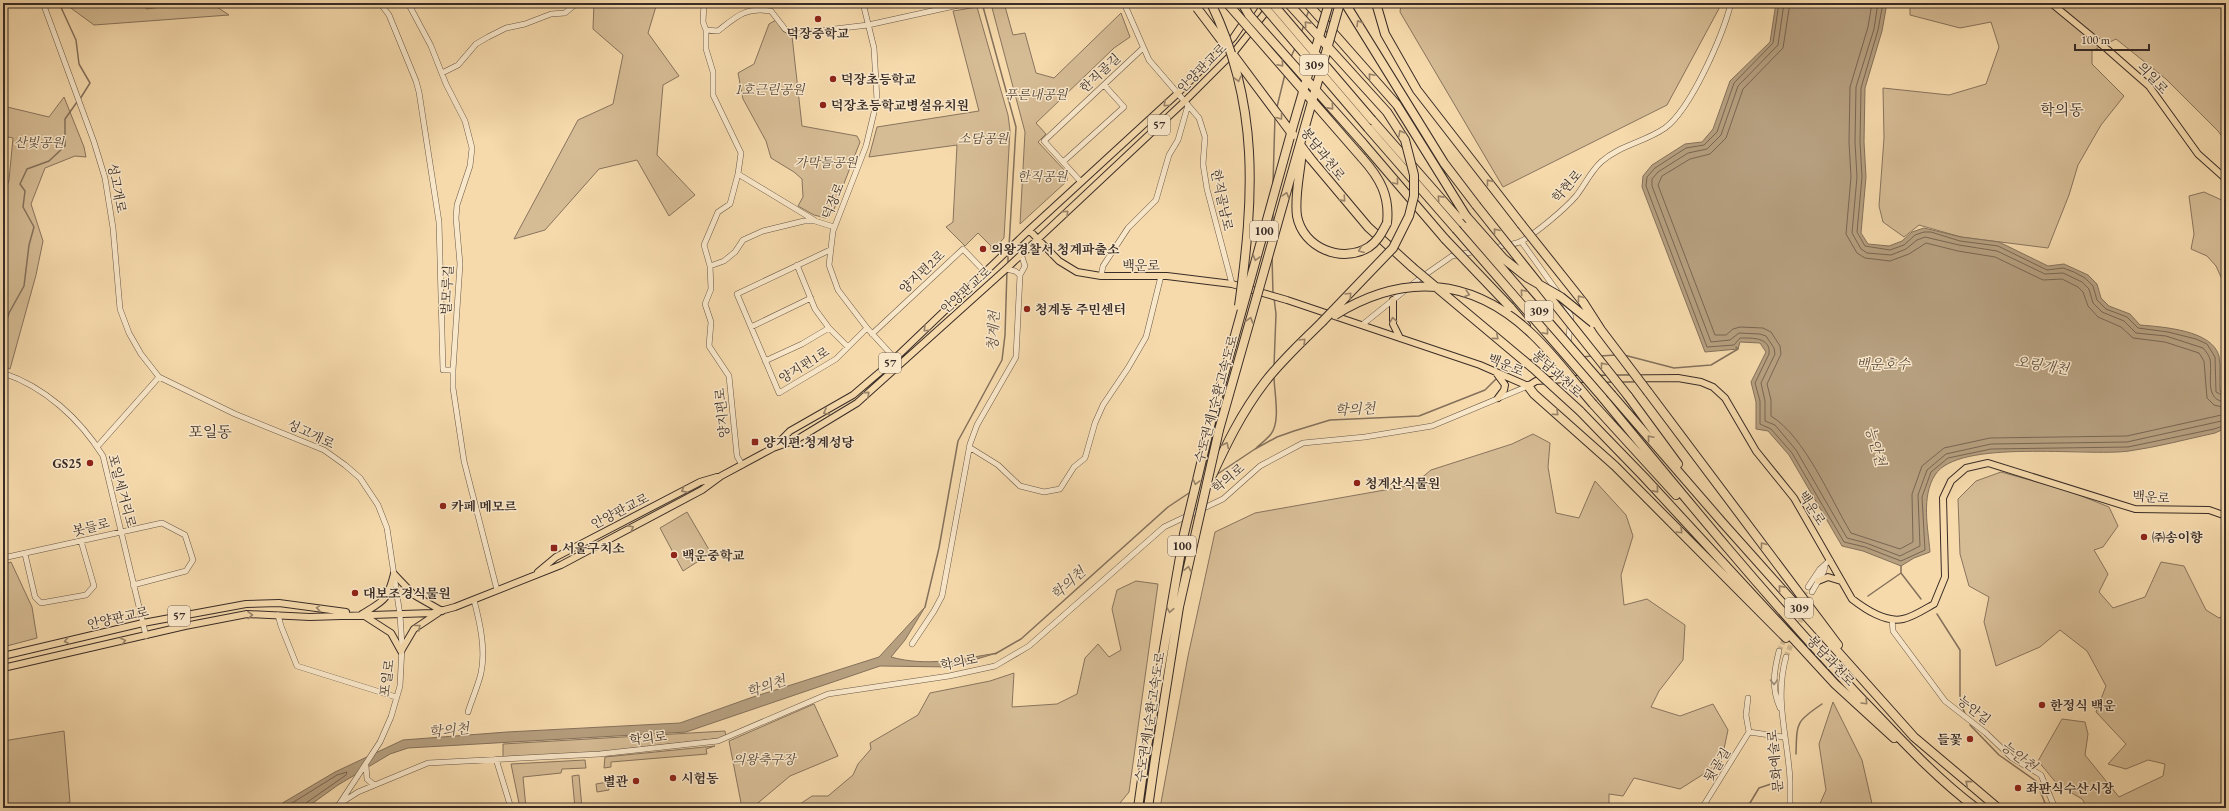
<svg xmlns="http://www.w3.org/2000/svg" width="2229" height="811" viewBox="0 0 2229 811" font-family="'EB Garamond','Noto Serif KR',serif">
<rect width="100%" height="100%" fill="#f6daac"/>
<filter id="stains"><feTurbulence type="fractalNoise" baseFrequency=".005" numOctaves="4"/><feColorMatrix values="0 0 0 0 .2 0 0 0 0 .09 0 0 0 0 .02 0 0 0 .5 -.17"/></filter>
<radialGradient id="worn" r=".72"><stop offset=".6" stop-color="#630" stop-opacity="0"/><stop offset="1" stop-color="#630" stop-opacity=".3"/></radialGradient>
<!-- green -->
<path fill="#d6bc95" stroke="#88745e" d="M64,3H148L146,9L190,3H211L229,15L94,25Z
M594,3H657L648,33L679,76L663,85L657,155L695,195L669,216L637,160L599,169L545,230L514,239L578,120L613,104L623,55L593,29Z
M1004,3L1013,35L1025,33L1036,73L1054,78L1121,13L1130,37L1114,48L1036,123L1046,134L1038,142L1067,173V181L1020,224L1025,132L991,4Z
M1401,3H1722L1667,105L1503,187L1400,12Z
M1910,3H2226V142L2218,131L2166,79L2116,39L2092,51V64L2124,96L2101,125L2078,165L2069,195L2048,248L1961,237L1919,225L1904,237L1883,222L1879,206L1884,138L1883,88L1949,95L1986,84L1999,47L1991,22L1960,28L1910,15Z
M977,7L1008,115L1010,130L1004,238L991,252V246L978,233L965,246L946,227L953,222L957,145L869,157L877,127L979,111L953,11Z
M776,20L783,31L792,36L802,126L857,136L860,142L833,212L826,218L814,215L798,206L803,197L802,179L794,172L771,158L766,141L743,99L738,73L754,64L769,24Z
M64,97L84,147L86,157L75,156L45,168L31,204L43,241L36,275L10,369L3,366V199L9,180L13,138L3,136V106L49,117Z
M2204,192L2226,202V288L2216,266L2207,256L2191,249L2194,234L2189,196Z
M1533,434L1550,443L1548,467L1556,513L1579,518L1595,481L1626,515L1633,536L1621,575L1624,605L1647,599L1685,625L1683,660L1659,691L1651,707L1680,716L1713,704L1728,730L1721,763L1680,789L1634,778L1623,796L1609,794V808H1160L1188,656L1215,532L1255,513L1413,485L1431,470L1512,444Z
M2001,472L2069,491L2109,507L2118,526L2103,547L2094,550L2108,574L2099,592L2113,608L2145,597L2161,562L2184,566L2206,610L2219,618L2226,614V808H2088L2082,799L2058,785L2038,761L2062,719L2085,722L2088,734L2085,755L2119,797L2163,776L2165,764L2148,760L2126,769L2108,764L2126,744L2096,712L2106,686L2087,651L2060,630L2040,647L1996,666L1984,622L1989,597L1969,586L1960,554L1958,499L1976,481Z
M687,512L711,553L683,571L660,528Z
M11,562L32,607L37,638L3,647V565Z
M1136,581L1158,584L1129,792L1116,808H794L812,796H828L853,775L858,764L871,749L870,743L918,715L930,693L990,681L1014,673L1012,707L1057,704L1077,694L1085,658L1098,644L1109,657L1121,650L1112,609L1117,590Z
M1833,702L1862,760L1873,808H1818L1826,790L1819,744Z
M814,704L838,756L790,776L752,808H742L729,741Z
M64,731L70,802L57,808H3V741Z
M725,731L726,737L723,738L600,752L503,757V744Z
M715,746L706,749L707,754L611,762V767L604,768L605,757Z
M585,760L586,768L562,769L561,773L523,777L526,808H520L511,764Z
M579,775L582,808H575L572,776Z
M608,782L609,790L597,792L596,784Z"/>
<!-- water -->
<path fill="#b69f7f" stroke="#84715c" d="M1776,3H1887L1882,31L1865,88L1864,142L1866,177L1861,233L1868,244L1889,246L1902,241L1912,232L1924,228L1961,237L1999,242L2048,266L2064,264L2088,275L2097,284L2101,298L2109,306L2130,314L2140,325C2163,327 2212,330 2219,356C2221,367 2219,380 2220,391L2226,394V428L2215,433C2187,439 2158,447 2129,451C2087,457 1958,438 1935,475C1921,497 1928,528 1930,552L1914,558L1901,566L1863,551L1842,546L1789,455L1768,431L1756,429V402L1751,382L1766,352L1760,343L1740,342L1738,349L1705,352L1642,187L1643,176L1652,165L1685,144L1702,142L1713,129L1730,81L1770,42Z
M925,607L905,640L891,657C927,667 961,659 997,653L950,667L880,666L686,732L408,748L390,754L338,785L306,808H274L335,772L403,740L507,732L680,723L750,698L879,657Z"/>
<g fill="none" stroke-linecap="round" stroke-linejoin="round">
<!-- shore -->
<path stroke="#786653" stroke-width="1" d="M1779,3L1773,43L1734,83L1717,132L1704,145L1686,148L1655,168L1647,177L1646,186L1707,347L1734,345L1740,338C1752,338 1771,337 1769,354L1755,383L1760,401V424L1771,429L1792,453L1844,542L1865,547L1901,561L1925,550L1922,497L1931,472L1948,458L1991,449L2128,447L2214,429L2226,425
M1784,3L1778,45L1738,86L1721,135L1707,149L1688,153L1658,172L1652,179V186L1711,342L1730,340L1739,333L1760,334L1766,336L1774,348L1775,354L1761,383L1765,401V421L1775,425L1796,450L1847,538L1866,543L1900,556L1920,546L1918,495L1927,470L1946,454L1991,444L2127,442L2226,420
M1790,3L1783,48L1743,89L1726,138L1710,154L1690,159L1662,176L1658,185L1715,335H1726L1733,329L1740,327L1763,328L1771,332L1780,346L1781,354L1767,384L1771,400V416C1805,437 1830,498 1851,533L1900,549L1913,542L1912,494L1922,466L1944,448L1990,438L2127,436L2226,414
M1872,3L1868,27L1850,87L1849,142L1851,177L1846,234L1857,253L1865,258L1890,261L1909,254L1926,243L1958,251L1995,257L2043,280L2062,279L2078,287L2083,292L2088,306L2098,317L2121,327L2133,338L2165,342L2199,353L2204,361L2207,398L2214,405L2226,408
M1878,3L1874,29L1856,87L1855,142L1857,177L1852,233L1861,249L1867,253L1891,255L1906,249L1917,240L1925,237L1959,245L1997,251L2045,274L2063,273L2082,282L2089,289L2093,303L2102,312L2124,321L2136,333L2166,336L2203,348C2206,351 2209,356 2210,359C2213,374 2203,401 2226,402
M1883,3L1878,30L1861,88L1860,142L1862,177L1857,232L1865,246L1890,250L1904,245L1915,235L1924,232H1931L1960,241L1998,246L2047,270L2063,268L2074,272L2085,278L2093,286L2097,300L2106,309L2127,317L2138,328L2168,332L2196,339L2207,344L2215,357L2216,392L2226,397
M284,808L337,775L347,772L346,775L306,803L305,808"/>
<!-- stream -->
<path stroke="#84715c" stroke-width="1.5" d="M59,3L76,40L79,64L90,83L80,99
M982,3L1016,127L1009,246
M1306,18L1309,10
M1301,33L1304,25
M1291,57L1295,48
M1277,107L1285,74
M1273,183L1275,116
M1273,227V212
M1272,256L1273,294
M1008,264V252
M1274,298L1276,314L1274,366
M3,332L9,313L24,286L29,245L34,227L23,207L25,191L20,184L27,169L49,161L65,146V119L77,102
M1624,355L1674,368L1711,365L1738,349L1736,347
M1600,356L1616,355
M1582,357L1592,356
M1528,360L1550,358
M1504,374L1523,363
M1257,447C1262,443 1267,439 1271,434C1281,421 1274,392 1274,376
M1216,475L1255,449L1277,437L1294,431L1330,420L1419,416L1485,390L1497,378
M1901,566V573L1921,599
M1868,596L1901,573
M925,607L939,548L958,441L1002,360L1005,335L1007,270
M1937,614L1960,650V701L1965,714
M995,654L1021,639L1168,507L1192,491
M1970,725L1999,755L2036,781L2047,808
M1796,754C1797,723 1795,722 1822,704
M1747,808L1759,788L1777,782"/>
<!-- minor-tunnel -->
<path stroke="#d0b791" stroke-width="5" stroke-dasharray="5 2.5" stroke-linecap="butt" d="M1779,651L1808,587
M1786,657L1812,592"/>
<defs>
<path id="minor" d="M43,3L94,142L105,178L113,228L120,309L129,333L141,354L159,377L235,414L324,450L345,465L360,478L378,505L387,528L400,615L402,646L400,686L391,717L380,742L340,803L339,808
M380,3L389,15L416,81L419,92L439,222L443,370H453
M408,3L431,46L446,84L465,121L472,148L470,166L457,205L456,218L460,264L453,370V388L464,461L497,590
M704,3L703,22L706,30L718,31C737,16 745,7 771,11L785,29L793,34L868,25L968,3
M863,3L874,48L877,100L866,146L833,231L829,265L838,290L867,328L900,364
M1124,3L1149,60L1199,118L1205,137L1203,164L1207,189L1232,284
M706,30V49L713,72V95L741,153L738,174L814,220
M442,73L458,65L476,44L488,37L506,28L525,24L551,14L565,13L577,3
M1063,162L1124,107L1104,85
M1081,182L1044,141L1142,49
M1521,241L1559,294
M1492,248C1501,246 1514,245 1522,241C1536,233 1565,209 1576,196C1584,186 1591,171 1601,162C1620,145 1645,142 1665,128C1691,109 1723,35 1731,3
M830,250L737,294L779,393L836,359L867,328
M797,265L815,309L829,328L848,347
M710,266L704,245L718,212L730,204L738,174
M1006,269L1015,271L1020,275
M1101,276L1103,266L1128,228L1156,200L1169,155L1178,140L1188,105
M1564,302L1571,317L1568,345
M1362,325L1419,279L1452,256L1477,251
M751,327L811,298
M872,334L963,249L986,273
M765,361L802,344L829,328
M3,373C45,387 80,419 103,456L146,636
M97,447L159,377
M969,447L998,465L1020,486L1044,492L1060,489L1074,467L1085,458L1095,423L1103,405L1128,368L1146,337L1161,276
M742,465L737,456L729,376L709,346L711,322L705,304L711,289L710,266L724,261L735,252L743,240L763,231L804,221H815L834,227
M25,554L35,597L41,603L86,595L94,586L81,541
M3,558L162,523L185,535L193,560L186,571L133,585
M1808,587L1820,569L1830,560
M1812,592L1824,571L1825,566
M278,615L281,626L297,666L396,697
M1892,619L1893,631L1945,701L1986,733L2012,758L2041,775L2055,808
M912,644L934,611L942,596L970,444L977,425L1016,357L1020,275L1025,266L1021,254
M1779,651C1774,671 1771,688 1780,708
M1786,657C1774,700 1788,738 1790,780C1790,789 1790,799 1790,808
M1748,698L1746,715L1749,732L1783,737
M468,712C472,699 478,686 481,673C486,650 480,623 474,600
M496,759L511,808
M366,766L367,779L374,785
M333,808L358,792L428,763L600,754L718,741L828,694L949,676L995,666L1029,646L1164,527L1223,499L1260,466L1303,443L1365,437L1432,426L1528,386
M1702,808L1749,732"/>
<path id="major" d="M2051,3L2108,50L2149,86L2198,154L2226,179
M1029,230L1059,261L1077,272L1101,276H1167L1232,284L1287,300L1480,365L1528,386L1536,381L1566,379L1678,378L1701,382L1713,387L1725,398L1756,451L1794,498L1852,599C1865,609 1885,623 1903,619C1913,617 1925,609 1934,604L1945,577L1943,498L1951,481L1966,468L1988,463L2135,509L2209,510L2226,516
M1393,300V324L1400,338
M1497,374L1505,385L1504,390L1498,398
M775,446L790,431L853,395L887,366L1029,230L1177,94L1233,38L1257,3
M538,572L556,557L700,482L717,477
M394,574L414,595L442,611
M1818,581L1828,577L1841,581
M362,614C385,600 387,601 394,574
M363,615L391,633L401,651
M401,651L414,629L438,613
M3,656L143,623L246,604L279,603L346,612
M3,668L185,626L247,614L310,617L433,613L455,607L561,565L702,490L721,476L773,448L796,440L857,403L1006,269L1185,101L1235,51L1269,8"/>
<path id="highway" d="M1307,3L1397,105L1466,216
M1345,3L1444,163L1476,205
M1376,3L1385,34L1417,90L1521,224
M1372,120L1466,227
M1368,128L1456,229
M1362,142L1445,239
M1310,158L1368,227L1412,267
M1362,158C1380,178 1390,196 1387,223
M1510,307L1526,326
M1528,386L1534,394L1615,466L1786,638
M1648,392L1838,645
M1612,395L1722,522L1914,737L1998,808
M1628,396L1678,464
M1602,397C1685,498 1768,599 1858,695C1896,734 1932,775 1976,808
M1593,404L1676,495
M1580,411L1644,477L1835,684L1894,738
M1209,482C1225,447 1241,413 1265,382C1282,360 1302,342 1322,322
M1138,808L1145,758
M1148,808L1155,759"/>
</defs>
<!-- minor casing -->
<use href="#minor" stroke="#685848" stroke-width="6"/>
<!-- major casing -->
<use href="#major" stroke="#392c27" stroke-width="8"/>
<!-- highway casing -->
<use href="#highway" stroke="#392c27" stroke-width="10"/>
<!-- minor -->
<use href="#minor" stroke="#f9e7c9" stroke-width="5"/>
<!-- major -->
<use href="#major" stroke="#f6daac" stroke-width="6"/>
<!-- highway -->
<use href="#highway" stroke="#f6daac" stroke-width="8"/>
<defs>
<path id="highway-bridge" d="M1211,3C1260,105 1254,197 1239,306
M1227,3L1362,158
M1242,3L1249,15L1362,142
M1261,3L1368,128
M1272,3L1372,120
M1288,3L1387,112L1405,140L1414,175V196L1409,216L1393,248L1322,322
M1197,8L1225,45
M1234,56L1293,135
M1301,146L1310,158
M1302,149C1301,170 1294,195 1297,216C1303,248 1342,264 1369,247C1378,241 1382,232 1387,223
M1476,205L1628,396
M1466,216L1504,259L1528,278L1561,297L1593,323
M1521,224L1583,302L1601,330L1648,392
M1466,227L1612,395
M1456,229L1602,397
M1445,239L1510,307
M1412,267L1535,370L1580,411
M1335,315C1404,272 1473,277 1533,335C1555,356 1573,381 1593,404
M1145,758L1184,534L1212,418L1293,126L1329,3
M1155,759L1179,607L1219,430L1340,3"/>
</defs>
<!-- highway-bridge casing -->
<use href="#highway-bridge" stroke="#392c27" stroke-width="10" stroke-linecap="butt"/>
<!-- highway-bridge -->
<use href="#highway-bridge" stroke="#f6daac" stroke-width="8"/>
</g>
<!-- one-way arrows -->
<defs><path id="oneway-chevron" d="M-2-3.5L2.5 0L-2 3.5" fill="none" stroke-width="1.6" stroke-linecap="round" stroke-linejoin="round"/></defs>
<g stroke="#98836a">
<use href="#oneway-chevron" transform="translate(1359 23) rotate(-121)"/>
<use href="#oneway-chevron" transform="translate(1307 24) rotate(-132)"/>
<use href="#oneway-chevron" transform="translate(1281 64) rotate(49)"/>
<use href="#oneway-chevron" transform="translate(1371 76) rotate(-131)"/>
<use href="#oneway-chevron" transform="translate(1238 79) rotate(76)"/>
<use href="#oneway-chevron" transform="translate(1166 104) rotate(137)"/>
<use href="#oneway-chevron" transform="translate(1331 107) rotate(48)"/>
<use href="#oneway-chevron" transform="translate(1280 117) rotate(53)"/>
<use href="#oneway-chevron" transform="translate(1401 133) rotate(-119)"/>
<use href="#oneway-chevron" transform="translate(1396 182) rotate(50)"/>
<use href="#oneway-chevron" transform="translate(1489 182) rotate(-128)"/>
<use href="#oneway-chevron" transform="translate(1286 195) rotate(-74)"/>
<use href="#oneway-chevron" transform="translate(1440 198) rotate(-132)"/>
<use href="#oneway-chevron" transform="translate(1343 199) rotate(48)"/>
<use href="#oneway-chevron" transform="translate(1066 213) rotate(-43)"/>
<use href="#oneway-chevron" transform="translate(1496 231) rotate(-128)"/>
<use href="#oneway-chevron" transform="translate(1361 250) rotate(157)"/>
<use href="#oneway-chevron" transform="translate(1256 258) rotate(105)"/>
<use href="#oneway-chevron" transform="translate(1523 292) rotate(-131)"/>
<use href="#oneway-chevron" transform="translate(1467 294) rotate(16)"/>
<use href="#oneway-chevron" transform="translate(1349 295) rotate(-46)"/>
<use href="#oneway-chevron" transform="translate(1580 298) rotate(-128)"/>
<use href="#oneway-chevron" transform="translate(1250 320) rotate(-74)"/>
<use href="#oneway-chevron" transform="translate(1393 320) rotate(-99)"/>
<use href="#oneway-chevron" transform="translate(926 329) rotate(137)"/>
<use href="#oneway-chevron" transform="translate(1546 332) rotate(49)"/>
<use href="#oneway-chevron" transform="translate(1496 337) rotate(40)"/>
<use href="#oneway-chevron" transform="translate(1303 341) rotate(-45)"/>
<use href="#oneway-chevron" transform="translate(1603 365) rotate(-128)"/>
<use href="#oneway-chevron" transform="translate(867 394) rotate(-42)"/>
<use href="#oneway-chevron" transform="translate(826 412) rotate(152)"/>
<use href="#oneway-chevron" transform="translate(1556 413) rotate(42)"/>
<use href="#oneway-chevron" transform="translate(1650 438) rotate(-131)"/>
<use href="#oneway-chevron" transform="translate(1226 445) rotate(-64)"/>
<use href="#oneway-chevron" transform="translate(1196 482) rotate(104)"/>
<use href="#oneway-chevron" transform="translate(684 490) rotate(153)"/>
<use href="#oneway-chevron" transform="translate(1656 490) rotate(48)"/>
<use href="#oneway-chevron" transform="translate(631 528) rotate(-28)"/>
<use href="#oneway-chevron" transform="translate(1680 531) rotate(45)"/>
<use href="#oneway-chevron" transform="translate(1763 545) rotate(-127)"/>
<use href="#oneway-chevron" transform="translate(1188 569) rotate(-78)"/>
<use href="#oneway-chevron" transform="translate(1781 588) rotate(-132)"/>
<use href="#oneway-chevron" transform="translate(319 608) rotate(-171)"/>
<use href="#oneway-chevron" transform="translate(1170 610) rotate(101)"/>
<use href="#oneway-chevron" transform="translate(250 615) rotate(-2)"/>
<use href="#oneway-chevron" transform="translate(418 627) rotate(-39)"/>
<use href="#oneway-chevron" transform="translate(67 641) rotate(167)"/>
<use href="#oneway-chevron" transform="translate(123 641) rotate(-12)"/>
<use href="#oneway-chevron" transform="translate(1865 702) rotate(46)"/>
<use href="#oneway-chevron" transform="translate(1968 783) rotate(-140)"/>
</g>
<use stroke="#998a78" href="#oneway-chevron" transform="translate(1774 682) rotate(89)"/>
<!-- markers -->
<g fill="#8f2418" stroke="#f9e7c9" stroke-width="1.5">
<circle cx="818" cy="19" r="4"/>
<circle cx="833" cy="79" r="4"/>
<circle cx="823" cy="105" r="4"/>
<circle cx="983" cy="249" r="4"/>
<circle cx="1027" cy="309" r="4"/>
<rect x="751" y="438" width="8" height="8" rx="2"/>
<circle cx="90" cy="463" r="4"/>
<circle cx="1357" cy="483" r="4"/>
<circle cx="443" cy="506" r="4"/>
<circle cx="2144" cy="537" r="4"/>
<rect x="550" y="544" width="8" height="8" rx="2"/>
<circle cx="674" cy="555" r="4"/>
<circle cx="355" cy="593" r="4"/>
<circle cx="2042" cy="705" r="4"/>
<circle cx="1970" cy="739" r="4"/>
<circle cx="673" cy="778" r="4"/>
<circle cx="636" cy="781" r="4"/>
<circle cx="2018" cy="788" r="4"/>
</g>
<g text-anchor="middle" dominant-baseline="central" stroke-width="3" stroke-linejoin="round" paint-order="stroke">
<!-- shield labels -->
<g fill="#f9e7c9" stroke="#736458" stroke-width="1">
<rect x="1300" y="55" width="28" height="20" rx="3"/>
<rect x="1148" y="115" width="22" height="20" rx="3"/>
<rect x="1250" y="221" width="28" height="20" rx="3"/>
<rect x="1525" y="301" width="28" height="20" rx="3"/>
<rect x="879" y="353" width="22" height="20" rx="3"/>
<rect x="1168" y="536" width="28" height="20" rx="3"/>
<rect x="1785" y="598" width="28" height="20" rx="3"/>
<rect x="168" y="606" width="22" height="20" rx="3"/>
</g>
<g font-size="12" font-weight="bold" fill="#392c27">
<text x="1314" y="65">309</text>
<text x="1159" y="125">57</text>
<text x="1264" y="231">100</text>
<text x="1539" y="311">309</text>
<text x="890" y="363">57</text>
<text x="1182" y="546">100</text>
<text x="1799" y="608">309</text>
<text x="179" y="616">57</text>
</g>
<!-- poi labels -->
<g font-size="13" font-weight="bold" fill="#392c27" stroke="#f9e7c9" text-anchor="start">
<text x="818" y="33" text-anchor="middle">덕장중학교</text>
<text x="841" y="79">덕장초등학교</text>
<text x="831" y="105">덕장초등학교병설유치원</text>
<text x="991" y="249">의왕경찰서 청계파출소</text>
<text x="1035" y="309">청계동 주민센터</text>
<text x="763" y="442">양지편.청계성당</text>
<text x="82" y="463" text-anchor="end">GS25</text>
<text x="1365" y="483">청계산식물원</text>
<text x="451" y="506">카페 메모르</text>
<text x="2152" y="537">㈜송이향</text>
<text x="562" y="548">서울구치소</text>
<text x="682" y="555">백운중학교</text>
<text x="363" y="593">대보조경식물원</text>
<text x="2050" y="705">한정식 백운</text>
<text x="1962" y="739" text-anchor="end">들꽃</text>
<text x="681" y="778">시험동</text>
<text x="628" y="781" text-anchor="end">별관</text>
<text x="2026" y="788">좌판식수산시장</text>
</g>
<!-- street labels -->
<g font-size="13" fill="#392c27" stroke="#f9e7c9">
<text transform="translate(1202 68) rotate(-45)">안양판교로</text>
<text transform="translate(1100 73) rotate(-43)">한직골길</text>
<text transform="translate(2153 78) rotate(47)">의일로</text>
<text transform="translate(1323 154) rotate(52)">봉담과천로</text>
<text transform="translate(1567 186) rotate(-49)">학현로</text>
<text transform="translate(117 188) rotate(79)">성고개로</text>
<text transform="translate(1222 200) rotate(78)">한직골남로</text>
<text transform="translate(833 201) rotate(-68)">덕장로</text>
<text x="1141" y="265">백운로</text>
<text transform="translate(922 272) rotate(-43)">양지편2로</text>
<text transform="translate(447 290) rotate(-87)">벌모루길</text>
<text transform="translate(966 290) rotate(-42)">안양판교로</text>
<text transform="translate(804 365) rotate(-32)">양지편1로</text>
<text transform="translate(1506 365) rotate(23)">백운로</text>
<text transform="translate(1557 374) rotate(42)">봉담과천로</text>
<text transform="translate(1216 399) rotate(-75)">수도권제1순환고속도로</text>
<text transform="translate(722 413) rotate(-96)">양지편로</text>
<text transform="translate(311 434) rotate(25)">성고개로</text>
<text transform="translate(1228 478) rotate(-40)">학의로</text>
<text transform="translate(122 491) rotate(75)">포일세거리로</text>
<text transform="translate(2151 497) rotate(4)">백운로</text>
<text transform="translate(1812 508) rotate(57)">백운로</text>
<text transform="translate(620 511) rotate(-27)">안양판교로</text>
<text transform="translate(91 527) rotate(-14)">봇들로</text>
<text transform="translate(118 618) rotate(-13)">안양판교로</text>
<text transform="translate(1831 661) rotate(47)">봉담과천로</text>
<text transform="translate(959 662) rotate(-11)">학의로</text>
<text transform="translate(387 678) rotate(-82)">포일로</text>
<text transform="translate(1974 710) rotate(38)">능안길</text>
<text transform="translate(1150 717) rotate(-81)">수도권제1순환고속도로</text>
<text transform="translate(648 738) rotate(-6)">학의로</text>
<text transform="translate(1775 761) rotate(-96)">문화예술로</text>
<text transform="translate(1717 765) rotate(-58)">뒷골길</text>
</g>
<!-- park labels -->
<g font-size="13" font-style="italic" fill="#58493d" stroke="#f9e7c9">
<text x="770" y="89">1호근린공원</text>
<text x="1036" y="94">푸른내공원</text>
<text x="983" y="138">소담공원</text>
<text x="39" y="142">산빛공원</text>
<text x="826" y="162">가막들공원</text>
<text x="1042" y="176">한직공원</text>
<text x="764" y="759">의왕축구장</text>
</g>
<!-- water labels -->
<g font-size="14" font-style="italic" fill="#5e4e41" stroke="#f9e7c9">
<text transform="translate(993 331) rotate(-87)">청계천</text>
<text x="1883" y="364">백운호수</text>
<text transform="translate(2042 365) rotate(9)">오링개천</text>
<text transform="translate(1355 409) rotate(-3)">학의천</text>
<text transform="translate(1876 446) rotate(74)">능안천</text>
<text transform="translate(1068 583) rotate(-42)">학의천</text>
<text transform="translate(766 686) rotate(-19)">학의천</text>
<text transform="translate(449 730) rotate(-6)">학의천</text>
<text transform="translate(2019 756) rotate(37)">능안천</text>
</g>
<!-- quarter labels -->
<g font-size="15" fill="#392c27" stroke="#f9e7c9">
<text x="2062" y="109">학의동</text>
<text x="210" y="431">포일동</text>
</g>
</g>
<!-- margin -->
<rect width="2229" height="811" fill="none" stroke="#f6daac" stroke-width="16"/>
<rect x="4" y="4" width="2221" height="803" fill="none" stroke="#392c27" stroke-width="2"/>
<rect x="8" y="8" width="2213" height="795" fill="none" stroke="#392c27"/>
<!-- scale -->
<path d="M2075 44v6h74v-6" fill="none" stroke="#392c27" stroke-width="2"/>
<text x="2081" y="44" font-size="12" fill="#392c27" stroke="#f9e7c9" stroke-width="3" paint-order="stroke">100 m</text>
<rect width="100%" height="100%" filter="url(#stains)"/>
<rect width="100%" height="100%" fill="url(#worn)"/>
</svg>
